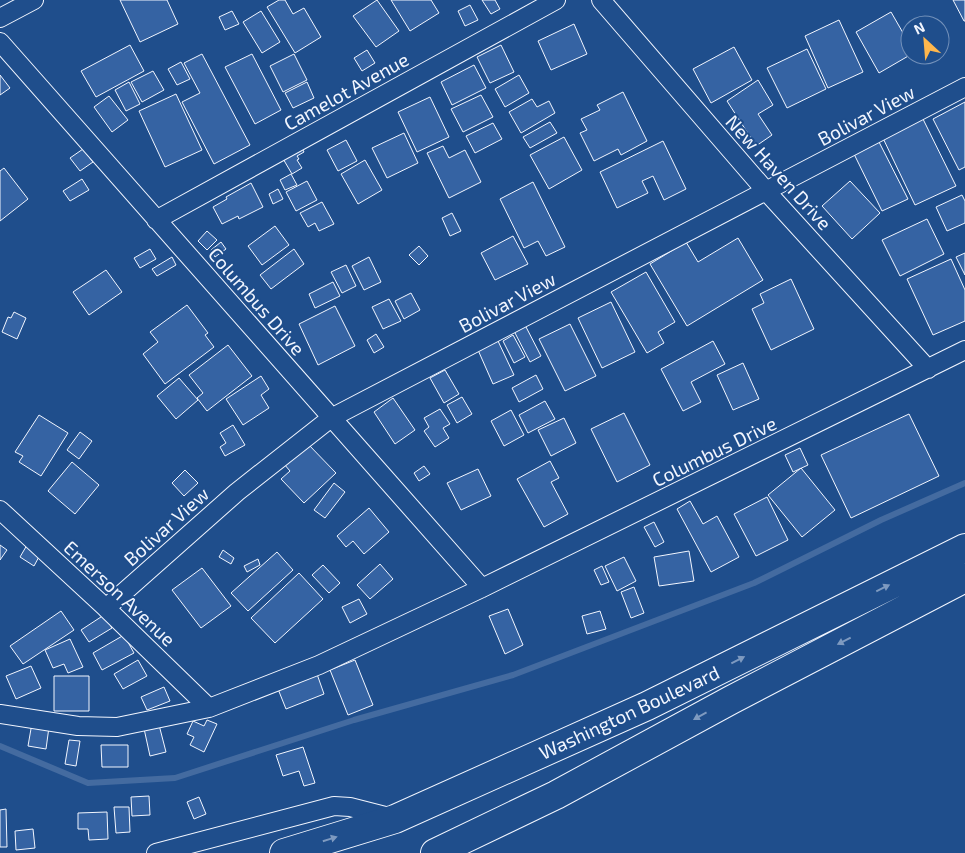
<svg xmlns="http://www.w3.org/2000/svg" width="965" height="853" viewBox="0 0 965 853" font-family="'Exo 2',sans-serif">
<rect width="100%" height="100%" fill="#1f4e8c"/>
<g fill="none" stroke-linecap="round" stroke-linejoin="round">
<!-- stream -->
<path stroke="#446ba0" stroke-width="6" d="M0,746L88,783L175,778L354,720L513,675L754,583L881,520L965,483"/>
</g>
<!-- building -->
<path fill="#3563a3" stroke="#f2f6ff" d="M120,0H167L178,24L140,42Z
M279,0H285L293,14L304,8L321,37L295,53L267,7Z
M377,0L399,31L376,47L353,16Z
M391,0H431L439,13L410,31Z
M482,0H495L500,9L491,14Z
M953,0H965V21H964Z
M470,5L478,20L465,26L458,11Z
M232,11L239,24L225,30L219,17Z
M261,11L280,42L262,53L243,22Z
M891,12L910,45V55L879,73L856,32Z
M839,20L863,72L828,88L805,36Z
M574,24L587,54L551,70L538,41Z
M130,45L144,71L96,97L81,71Z
M501,45L514,72L490,83L477,57Z
M734,47L752,80L711,103L693,69Z
M807,49L826,89L787,108L767,68Z
M367,50L375,63L362,71L354,58Z
M202,54L250,145L214,164L182,102L200,93L184,63Z
M252,54L281,110L255,124L225,67Z
M294,54L307,80L283,92L270,66Z
M181,62L190,79L177,85L168,69Z
M474,65L486,88L452,105L441,82Z
M153,71L164,90L142,102L131,82Z
M0,75L10,88L0,95Z
M519,75L529,93L505,107L495,89Z
M758,80L773,105L758,114L772,135L756,146L727,101Z
M129,82L140,104L126,111L115,90Z
M307,82L314,98L293,108L285,93Z
M623,92L647,141L621,155L618,149L594,161L580,133L587,130L581,119L600,110L597,105Z
M176,94L202,150L165,167L139,111Z
M481,95L493,117L463,132L451,109Z
M109,96L128,120L112,132L94,107Z
M430,97L449,137L417,152L398,112Z
M532,99L537,107L549,101L555,113L521,133L509,112Z
M965,102V167L959,170L933,119Z
M921,115L956,186L915,205L881,134Z
M550,122L557,133L530,148L523,137Z
M493,123L502,139L475,153L466,136Z
M404,133L418,163L387,178L372,148Z
M564,137L582,170L549,189L530,155Z
M346,140L357,161L338,171L327,150Z
M663,141L686,189L664,200L653,176L642,181L648,193L617,208L600,172Z
M879,142L908,199L882,211L854,154Z
M301,146L304,152L297,156L299,159L297,160L302,168L292,174L282,157Z
M443,146L449,158L465,150L481,182L449,198L427,153Z
M83,149L93,162L80,171L70,158Z
M365,160L382,190L358,204L341,174Z
M4,168L28,199L0,221V171Z
M291,174L297,185L285,190L280,180Z
M82,179L89,190L70,201L63,191Z
M307,181L317,200L296,211L286,192Z
M850,181L880,213L852,239L822,206Z
M533,182L565,247L546,256L538,241L524,248L500,199Z
M251,183L263,207L239,219L238,216L222,224L213,207L227,199L226,197Z
M278,189L283,199L273,204L269,194Z
M962,195L965,201V223L947,231L936,207Z
M322,202L334,224L319,231L315,223L308,227L300,213Z
M452,213L461,231L450,236L442,218Z
M927,219L944,254L900,276L882,240Z
M275,226L289,245L262,265L248,246Z
M207,231L217,240L207,250L198,241Z
M513,236L528,264L495,280L481,253Z
M738,238L763,280L687,326L650,264L686,242L698,262Z
M221,242L226,249L215,257L211,250Z
M419,246L428,256L419,265L409,255Z
M150,249L156,259L140,268L134,258Z
M294,249L304,264L271,289L260,275Z
M965,253V275L956,257Z
M172,257L176,265L157,276L152,269Z
M369,257L381,282L364,290L352,266Z
M951,259L965,290V321L933,335L907,279Z
M346,265L356,286L342,293L331,272Z
M106,270L122,292L89,315L73,292Z
M646,272L675,322L658,332L664,343L647,353L611,292Z
M791,279L814,329L771,350L752,309L764,303L760,294Z
M333,282L340,296L315,308L309,294Z
M411,293L420,310L404,319L395,301Z
M389,299L401,321L383,329L372,307Z
M611,302L635,352L602,368L578,318Z
M187,305L208,333L205,335L214,347L165,384L143,354L158,342L150,332Z
M335,306L355,346L318,365L299,324Z
M14,312L26,318L17,339L2,332L8,317L11,318Z
M570,324L596,376L565,391L539,339Z
M525,325L541,356L530,362L514,331Z
M376,334L384,347L374,353L367,340Z
M513,335L525,357L514,363L503,341Z
M498,341L514,375L493,384L478,350Z
M713,341L725,364L691,382L701,402L683,411L661,369Z
M228,345L252,376L207,411L197,398L203,393L189,375Z
M743,363L759,399L733,410L717,375Z
M445,370L459,394L444,403L430,378Z
M536,375L543,389L519,402L512,388Z
M261,376L269,389L261,395L269,408L243,425L226,399Z
M179,378L198,400L176,419L157,396Z
M462,397L472,414L457,423L447,405Z
M393,398L415,430L395,444L374,412Z
M545,401L555,419L528,433L519,415Z
M440,409L450,424L443,428L449,438L435,447L424,431L429,427L424,418Z
M511,410L524,435L504,446L491,421Z
M624,413L650,465L617,482L591,429Z
M909,414L939,476L851,518L821,455Z
M39,415L68,433L41,476L19,462L23,456L15,452Z
M564,418L576,443L551,456L538,430Z
M233,425L245,445L225,456L220,447L226,443L220,433Z
M80,432L92,441L79,459L67,450Z
M307,443L336,473L304,503L281,479L290,471L284,464Z
M800,448L808,465L793,472L785,455Z
M550,461L559,478L551,482L568,514L544,527L517,479Z
M72,462L99,485L75,514L48,491Z
M424,466L430,474L419,481L414,473Z
M801,468L835,510L802,537L768,495Z
M478,469L491,496L461,510L447,483Z
M185,470L198,483L184,496L172,483Z
M334,483L345,492L325,518L314,510Z
M767,497L788,540L756,556L734,514Z
M690,501L703,524L717,516L739,557L711,572L677,509Z
M369,508L389,532L364,554L353,541L346,547L337,536Z
M654,522L664,542L655,547L644,527Z
M0,545L7,550L0,560Z
M27,545L41,553L34,566L20,557Z
M223,550L234,558L231,564L219,557Z
M689,551L694,581L659,586L654,557Z
M277,552L293,570L248,611L231,593Z
M624,557L636,581L617,591L605,566Z
M258,559L260,565L247,572L244,566Z
M380,564L393,579L370,599L357,585Z
M323,565L340,583L329,593L312,575Z
M602,566L609,582L601,585L594,570Z
M202,568L231,606L201,628L172,590Z
M299,573L323,599L275,643L251,618Z
M634,587L644,613L631,618L621,592Z
M359,599L367,614L350,623L342,607Z
M508,609L523,645L505,654L489,616Z
M61,611L74,630L23,664L10,646Z
M600,611L606,629L587,634L582,616Z
M104,615L112,628L89,642L81,630Z
M124,635L134,653L102,670L93,653Z
M70,639L83,667L68,673L64,664L53,668L45,650Z
M138,660L147,676L123,689L114,674Z
M355,660L373,705L348,715L330,670Z
M31,666L41,688L16,699L6,676Z
M317,674L324,694L286,709L278,689Z
M54,676H89V711H54Z
M164,687L170,701L147,710L141,697Z
M207,720L217,724L204,752L190,745L194,737L187,734L193,721L204,726Z
M158,721L166,752L150,756L143,724Z
M32,723L49,727L46,749L28,746Z
M69,740L80,741L76,766L65,764Z
M101,745H128V767H102Z
M303,747L315,783L304,786L299,771L283,776L276,755Z
M149,796L150,815L132,816L131,797Z
M199,797L206,814L194,819L187,802Z
M114,807H129L130,832L116,833Z
M6,809L7,847H0V810Z
M107,812L108,839L89,840L88,829H78V813Z
M33,829L35,848L16,850L15,831Z"/>
<g fill="none" stroke-linecap="round" stroke-linejoin="round">
<defs>
<path id="street" d="M601,0L766,191L928,369
M0,18L34,0
M0,42L482,588
M156,220L556,0
M0,510L106,608L209,708
M106,608L237,492L331,418L965,87
M0,714L78,726L117,727L209,708L319,665L482,588L965,350
M156,853L334,806L350,807L393,818"/>
<path id="highway" d="M284,853L395,819L647,706L965,548
M435,853L556,795L731,700L965,578"/>
</defs>
<!-- street casing -->
<use href="#street" stroke="#f2f6ff" stroke-width="20"/>
<!-- highway casing -->
<use href="#highway" stroke="#f2f6ff" stroke-width="30"/>
<!-- street -->
<use href="#street" stroke="#1f4e8c" stroke-width="18"/>
<!-- highway -->
<use href="#highway" stroke="#1f4e8c" stroke-width="28"/>
</g>
<!-- one-way arrows -->
<defs><path id="oneway-solid" d="M-6-.8H1V-3.2L6.5 0L1 3.2V.8H-6Z" transform="scale(1.25)"/></defs>
<g fill="#7e9ac0">
<use href="#oneway-solid" transform="translate(883 588) rotate(-26)"/>
<use href="#oneway-solid" transform="translate(844 641) rotate(153)"/>
<use href="#oneway-solid" transform="translate(738 660) rotate(-27)"/>
<use href="#oneway-solid" transform="translate(700 716) rotate(151)"/>
<use href="#oneway-solid" transform="translate(330 839) rotate(-17)"/>
</g>
<g text-anchor="middle" dominant-baseline="central" stroke-width="4" stroke-linejoin="round" paint-order="stroke">
<!-- street labels -->
<g font-size="19" fill="#f2f6ff" stroke="#1f4e8c">
<text transform="translate(346 91) rotate(-29)">Camelot Avenue</text>
<text transform="translate(866 115) rotate(-28)">Bolivar View</text>
<text transform="translate(779 172) rotate(48)">New Haven Drive</text>
<text transform="translate(257 301) rotate(49)">Columbus Drive</text>
<text transform="translate(507 302) rotate(-28)">Bolivar View</text>
<text transform="translate(714 451) rotate(-26)">Columbus Drive</text>
<text transform="translate(166 526) rotate(-42)">Bolivar View</text>
<text transform="translate(120 593) rotate(43)">Emerson Avenue</text>
<text transform="translate(629 712) rotate(-25)">Washington Boulevard</text>
</g>
</g>
<!-- north arrow -->
<g transform="translate(925 40) rotate(334)"><circle r="24" fill="#1f4e8c" stroke="#7391ba"/>
<path d="M0-4L9 19L0 12L-9 19Z" fill="#ffb74d"/>
<text y="-8" font-size="14" font-weight="bold" text-anchor="middle" fill="#f2f6ff">N</text>
</g>
</svg>
